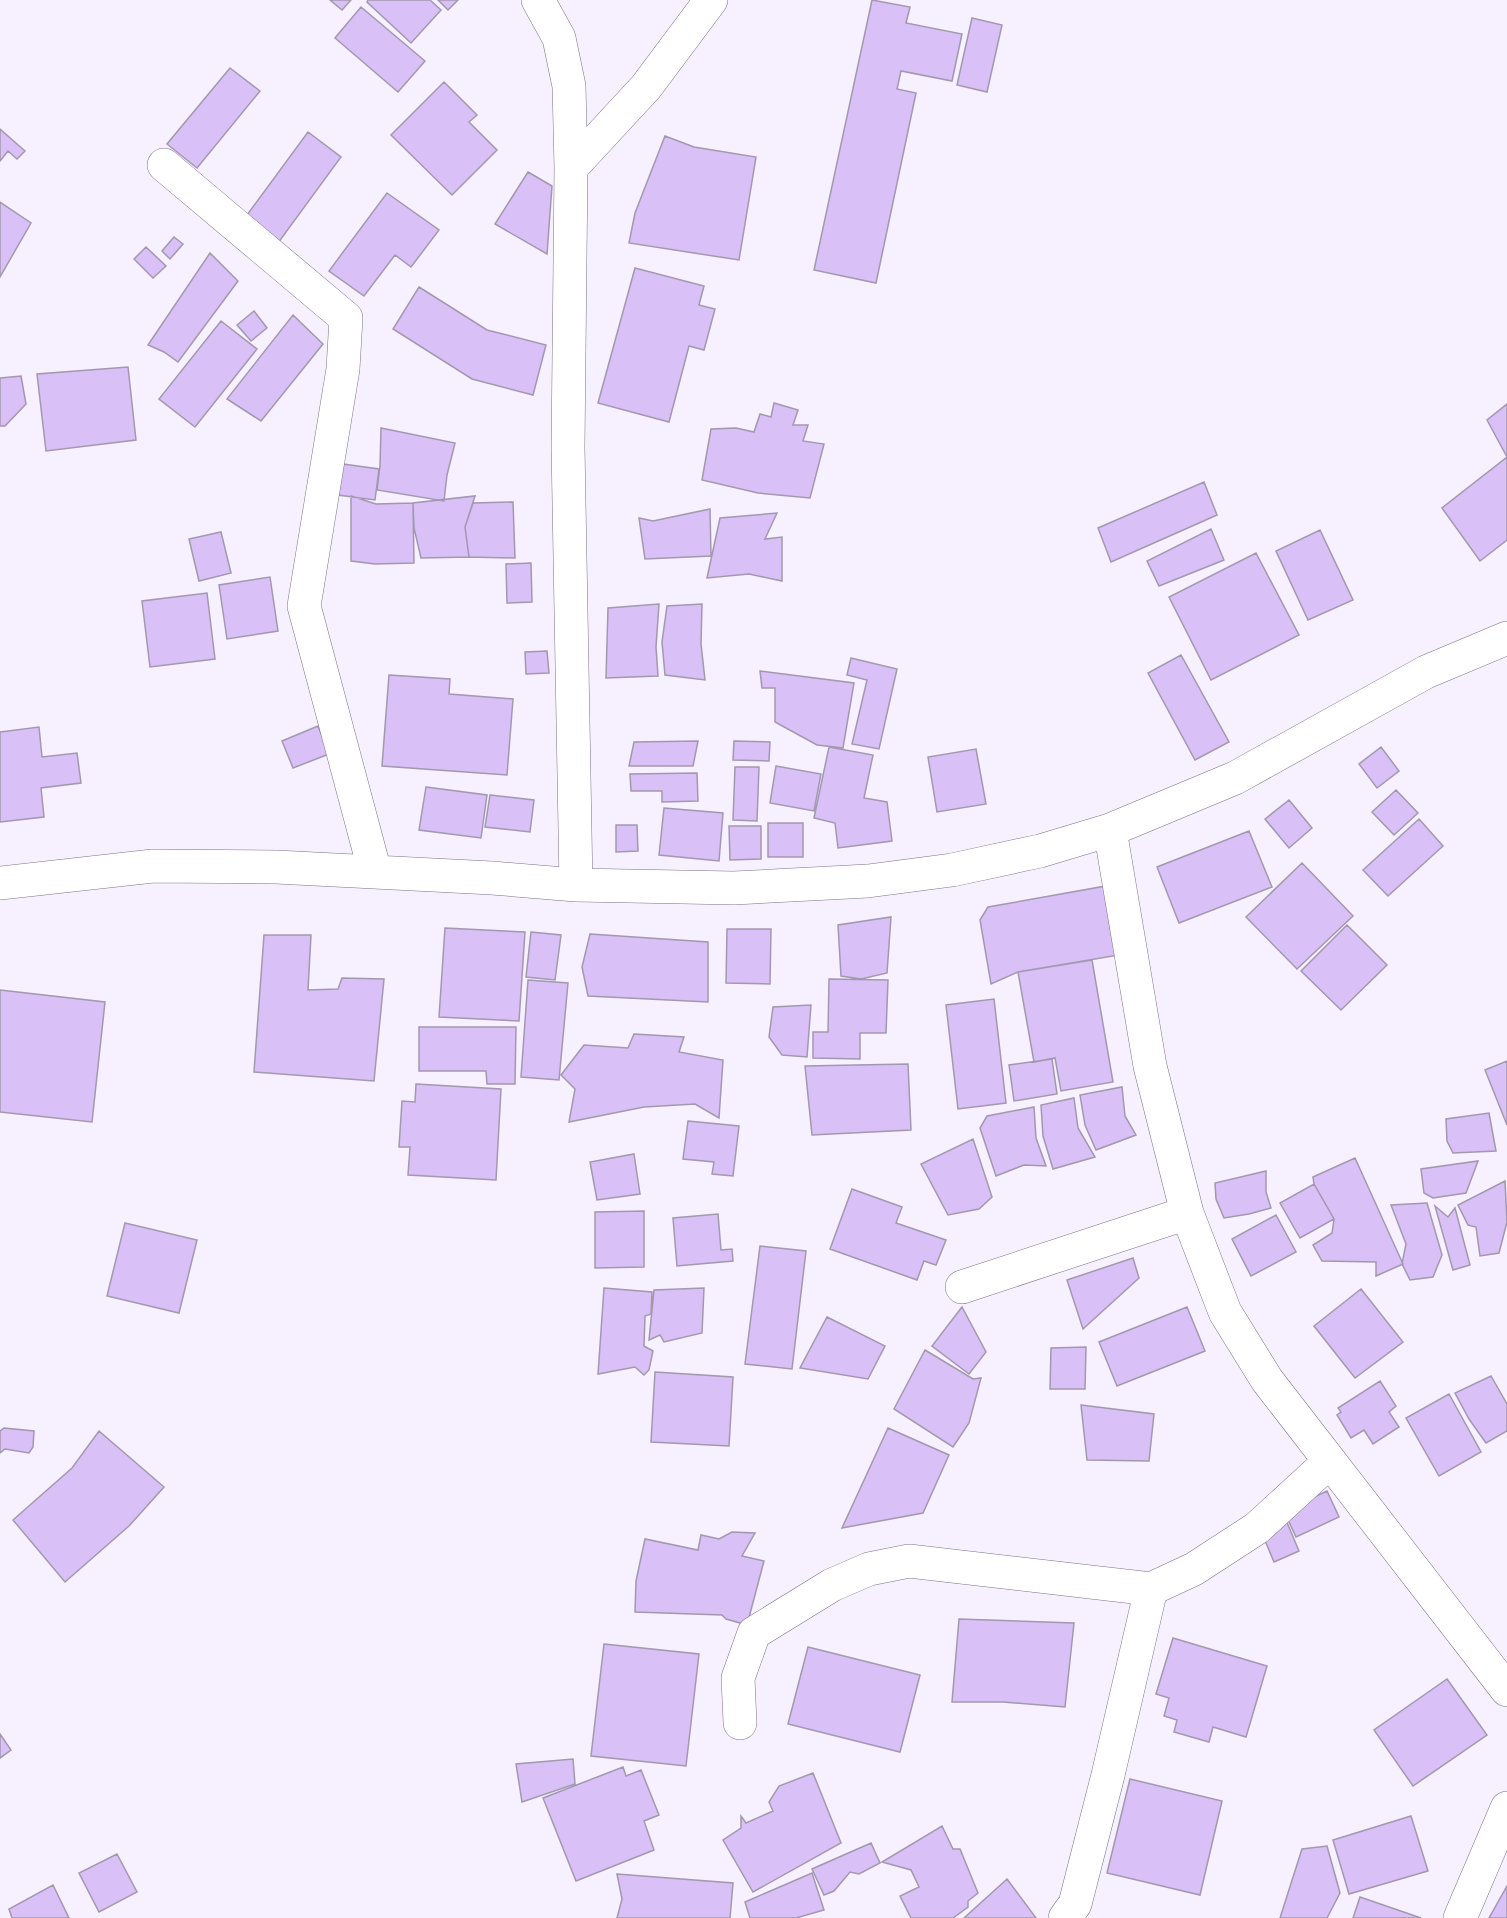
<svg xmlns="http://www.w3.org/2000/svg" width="1507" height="1918" viewBox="0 0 1507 1918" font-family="'Noto Sans',sans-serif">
<rect width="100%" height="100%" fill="#f6f0ff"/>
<!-- building -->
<path fill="#d9c0f7" stroke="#a298af" stroke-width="1.5" d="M330,0H351L342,10Z
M368,0H430L441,10L411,43L367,2Z
M438,0H458L448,10Z
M872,0L910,7L906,23L962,34L952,81L901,71L897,89L916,93L876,283L814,270Z
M361,7L425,61L398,92L335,38Z
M972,18L1002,25L987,92L957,85Z
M230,68L260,91L197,168L167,144Z
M444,82L477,115L469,122L497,150L452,195L391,135Z
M0,129L25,151L17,159L8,151L0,161Z
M308,132L341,157L278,243L244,219Z
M665,136L694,147L756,157L739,260L629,243L635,213Z
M528,172L552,186L547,254L495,224Z
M387,193L439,230L411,267L395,255L364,296L329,271Z
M0,202L31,223L0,277Z
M174,237L183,244L170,259L162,251Z
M146,247L166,266L153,278L134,259Z
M210,253L238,281L178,362L164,352L148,345Z
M635,268L704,286L699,305L715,309L704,350L689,346L669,422L598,403Z
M419,287L487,330L546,345L533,395L472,379L393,329Z
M254,311L267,328L251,341L237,325Z
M293,315L323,344L261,421L227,399Z
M221,321L257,349L195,427L159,399Z
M128,367L136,440L46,451L37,374Z
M21,376L26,404L5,426H0V378Z
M774,403L798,410L793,425H808L803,441L824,444L810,498L758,493L702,480L711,429L736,428L754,432L760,414L771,417Z
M1507,404V540L1480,561L1442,508L1507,457L1487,420Z
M381,428L455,443L447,475L444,501L377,490L380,466Z
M343,464L379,469L375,500L338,495Z
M1204,482L1217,515L1111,562L1098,528Z
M351,496L376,504L413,503L414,563L375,564L351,561Z
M475,496L465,527L469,557L421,558L414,528L413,503Z
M513,502L515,558L469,557L465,527L473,503Z
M710,509L711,556L645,559L639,518L653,521Z
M777,513L765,539L782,537V581L749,574L707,578L720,518Z
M1211,529L1224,560L1159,586L1147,561Z
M1320,530L1353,600L1308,620L1276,551Z
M221,532L231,573L199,581L189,539Z
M1256,553L1299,635L1211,680L1169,597Z
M531,563L532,602L507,603L506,564Z
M270,577L278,631L227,639L219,585Z
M207,593L215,659L150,667L142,601Z
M659,604L656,647L658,676L606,678L608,608Z
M702,604L701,644L705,680L665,675L662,642L667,606Z
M547,651L549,673L526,674L525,652Z
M1181,655L1229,742L1195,760L1148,673Z
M851,658L897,669L879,749L852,744L867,680L847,675Z
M760,671L854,683L843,748L817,745L775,722V688H762Z
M389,675L450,679L449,694L513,699L507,775L382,766Z
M318,726L329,754L293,768L282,741Z
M39,727L42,757L77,753L81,783L41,788L44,817L0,822V732Z
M698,741L693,766H629L634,742Z
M734,741L770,742L769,761L733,760Z
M829,747L873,755L864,798L887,802L892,841L838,848L835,823L814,818Z
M1381,747L1399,771L1377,788L1359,764Z
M976,749L986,804L937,812L928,757Z
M776,766L821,774L814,811L770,803Z
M735,767H759L757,821L733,820Z
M697,773L698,801L662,802V791H631L630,774Z
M426,787L487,795L481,838L419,830Z
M1396,790L1418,813L1394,835L1372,812Z
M490,795L534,800L530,832L485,827Z
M1289,800L1312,828L1289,848L1265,819Z
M664,808L723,813L719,861L659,855Z
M1419,819L1443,846L1388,896L1363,870Z
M768,823H803V857H768Z
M616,825H637L638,851L616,852Z
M729,826H761V859L730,860Z
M1249,831L1272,887L1179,923L1157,867Z
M1302,863L1353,916L1297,969L1246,917Z
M1106,886L1110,928L1119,955L1018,972L991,984L980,920L988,907Z
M891,917L887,973L861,979L841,976L838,925Z
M1347,925L1387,965L1341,1010L1301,971Z
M445,928L525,932L519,1021L439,1017Z
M727,929H771L770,984L726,983Z
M531,932L561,935L555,980L526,977Z
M590,934L708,942V1002L588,996L582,967Z
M264,935H311L308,990L338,989L342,978L384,979L374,1081L254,1072Z
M1092,960L1113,1082L1061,1091L1055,1058L1034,1062L1018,972Z
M829,979L888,980L886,1033H860V1059L813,1058V1032H828Z
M528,980L568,983L559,1080L521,1077Z
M0,990L105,1002L92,1122L0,1112Z
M994,999L1006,1103L958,1109L946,1005Z
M811,1005L807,1057L782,1055L769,1037L773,1007Z
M419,1027H516L515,1084H487L486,1071H419Z
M634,1034L684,1037L679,1052L723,1060L719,1118L695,1104L644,1107L569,1122L575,1089L561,1075L584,1045L628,1048Z
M1052,1059L1057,1094L1014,1101L1009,1065Z
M1507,1061V1125L1485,1070Z
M908,1064L911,1130L812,1135L805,1066Z
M416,1084L501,1089L496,1180L408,1175L410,1147H399L402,1101L415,1102Z
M1122,1087L1125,1116L1136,1135L1096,1150L1085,1125L1080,1095Z
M1074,1098L1078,1128L1095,1157L1053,1169L1043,1136L1041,1105Z
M1034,1107L1036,1138L1046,1166L1024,1165L996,1176L980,1128L987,1116Z
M1489,1113L1496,1151L1453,1153L1447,1141L1446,1119Z
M688,1121L739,1126L733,1176L712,1174L714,1162L683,1159Z
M973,1139L992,1197L979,1209L948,1215L921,1164Z
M634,1154L640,1194L597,1200L590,1162Z
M1355,1158L1403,1264L1376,1276V1262L1322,1261L1313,1245L1332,1233L1334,1219L1314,1184L1313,1177Z
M1478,1161L1466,1193L1433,1198L1424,1193L1421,1169Z
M1266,1171V1192L1271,1208L1249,1214L1224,1218L1216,1199L1215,1183Z
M1505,1181L1507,1222L1499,1253L1480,1256L1476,1227L1468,1225L1458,1205Z
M1314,1184L1334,1219L1300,1238L1280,1203Z
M852,1189L902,1207L896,1223L946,1240L936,1265L924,1261L917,1280L830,1249Z
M1427,1203L1442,1255L1433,1277L1410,1280L1402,1264L1406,1244L1391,1205Z
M1435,1206L1448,1217L1455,1208L1470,1265L1453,1270Z
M644,1211V1267L595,1268V1212Z
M718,1214L721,1250L732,1249L733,1261L677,1266L673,1218Z
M1276,1215L1296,1252L1251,1276L1232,1239Z
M125,1223L197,1240L179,1313L107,1296Z
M760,1246L806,1251L792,1369L745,1364Z
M1133,1258L1139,1278L1083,1329L1067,1280Z
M604,1288L652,1292L651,1314L645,1316L644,1346L653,1351L649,1370L644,1375L635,1367L598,1374Z
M704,1288L702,1333L664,1342L660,1335L649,1340L654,1290Z
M1361,1289L1403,1342L1355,1378L1314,1326Z
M962,1307L986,1352L969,1374L932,1346Z
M1187,1307L1205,1351L1117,1386L1099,1342Z
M827,1317L885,1346L868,1379L800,1368Z
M1086,1347L1085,1389H1050L1051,1348Z
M925,1350L973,1379L981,1378L969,1423L953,1447L894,1409Z
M655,1372L733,1377L729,1446L651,1442Z
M1491,1376L1507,1404V1431L1486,1443L1469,1419L1455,1393Z
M1380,1381L1396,1406L1389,1412L1399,1427L1373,1444L1364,1430L1351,1438L1337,1415L1341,1412L1338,1408Z
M1449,1394L1481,1452L1439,1476L1406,1418Z
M1081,1405L1154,1414L1149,1461L1087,1460Z
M4,1428L34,1431L33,1447L29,1453L5,1449L0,1453V1431Z
M888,1428L949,1455L923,1513L842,1528Z
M99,1431L164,1487L129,1526L65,1582L13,1520L72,1468Z
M1327,1491L1339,1517L1296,1537L1284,1511Z
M1286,1520L1299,1551L1274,1562L1261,1531Z
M732,1532L755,1533L742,1556L764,1561L747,1625L726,1619L722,1615L635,1612L636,1581L645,1539L698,1550L701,1535L719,1539Z
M959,1619L1074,1623L1065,1707L1003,1702H952Z
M1173,1638L1267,1666L1246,1737L1213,1727L1209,1742L1174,1732L1177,1720L1164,1716L1169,1698L1156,1694Z
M604,1644L699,1654L686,1766L591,1756Z
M808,1647L920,1675L900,1752L788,1724Z
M1447,1679L1487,1735L1413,1786L1374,1730Z
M0,1734L11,1750L0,1758Z
M573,1759L575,1784L522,1802L516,1764Z
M623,1767L626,1776L641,1770L659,1815L644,1821L654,1850L576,1881L543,1798Z
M813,1773L841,1843L753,1892L723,1840L741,1828V1816L746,1823L773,1811L769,1802L779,1786Z
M1130,1779L1222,1801L1200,1895L1107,1873Z
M1411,1816L1428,1871L1349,1894L1333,1840Z
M942,1826L953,1849H960L978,1893L968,1901V1907L953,1918H911L900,1896L919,1887L911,1870L882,1862Z
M871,1843L880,1863L859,1874L850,1872L834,1891L824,1895L812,1869Z
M1327,1846L1340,1893L1327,1918H1280L1302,1849Z
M117,1854L137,1892L99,1912L79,1873Z
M812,1873L824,1910L796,1918H750L745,1902Z
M617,1874L733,1883L730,1918H617L622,1899Z
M1007,1879L1036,1918H964Z
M53,1885L69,1918H12L9,1909Z
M1507,1886V1918H1489Z
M1360,1897L1421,1918H1353Z"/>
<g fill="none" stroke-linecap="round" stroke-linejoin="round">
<defs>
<path id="minor" d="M538,0L559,38L569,86L571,168L568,447L576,885
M164,165L346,318L343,369L304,606L375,872
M571,168L646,87L711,0
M0,883L153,866L276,867L492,878L576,885L734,888L868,881L952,870L1040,851L1110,830L1235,778L1426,672L1507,638
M1187,1213L1225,1312L1267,1380L1507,1690
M962,1287L1187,1213L1150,1066L1110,830
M740,1723L738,1678L754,1633L832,1585L869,1569L909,1561L1151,1589
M1065,1918L1075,1904L1108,1775L1151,1589L1194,1569L1257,1528L1329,1462
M1460,1918L1507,1808"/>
</defs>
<!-- minor casing -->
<use href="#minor" stroke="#7d7389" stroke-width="34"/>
<!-- minor -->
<use href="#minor" stroke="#fff" stroke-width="33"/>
</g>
</svg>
